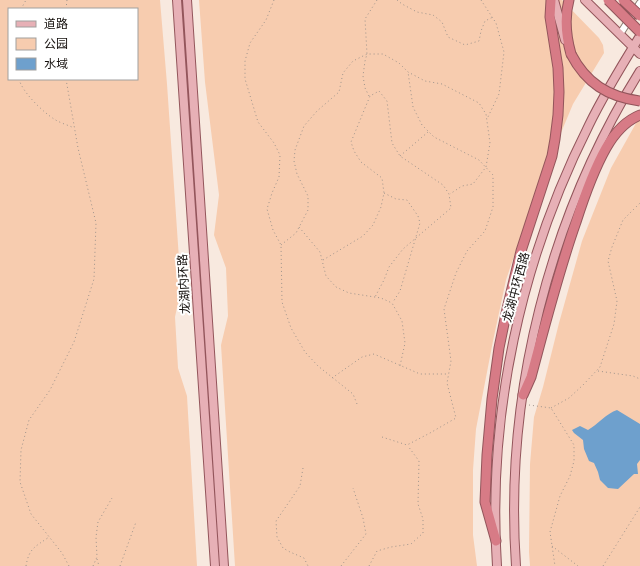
<svg xmlns="http://www.w3.org/2000/svg" width="640" height="566" viewBox="0 0 640 566" font-family="'Exo 2','Noto Sans SC',sans-serif">
<rect width="100%" height="100%" fill="#f8e9df"/>
<!-- green -->
<path fill="#f7ccaf" fill-rule="evenodd" d="M0,0H160L167,84L181,288L175,317L178,368L187,396L197,566H0ZM9,9H137V79H9Z
M199,0H562L599,38L603,45L604,53L573,104L533,200L506,280L493,341L476,429L473,470V535L477,566H235L221,345L228,316L226,268L214,235L219,195L205,82Z
M640,116V566H530L529,552L530,464L534,417L543,387L559,323L582,241L611,168Z"/>
<!-- water -->
<path fill="#6ea0cd" d="M617,410L640,424V460L637,464L638,474H634L618,489L608,488L600,480L598,472L594,463L589,461L584,449L583,440L574,433L572,430L580,426L588,430C597,425 607,413 617,410Z"/>
<g fill="none" stroke-linecap="round" stroke-linejoin="round">
<defs>
<path id="minor" d="M620,34L640,3"/>
<path id="major" d="M177,0L215,566
M187,0L224,566
M554,0L565,40
M585,0L640,54
M497,566C487,414 521,260 589,125C604,94 622,65 640,36
M516,566C504,395 549,217 640,71"/>
<path id="highway" d="M569,0C564,18 566,36 571,54
M523,395L531,377C545,325 558,273 576,222C584,197 593,171 606,148C614,134 625,121 640,115
M496,541L485,502L487,455L492,399L499,348L507,309L521,251L552,156L555,139L558,115L559,92L558,68L550,17L551,0"/>
</defs>
<!-- minor casing -->
<use href="#minor" stroke="#8b7e75" stroke-width="8"/>
<!-- major casing -->
<use href="#major" stroke="#93555b" stroke-width="10"/>
<!-- highway casing -->
<use href="#highway" stroke="#93555b" stroke-width="11"/>
<!-- path -->
<path stroke="#9f948c" stroke-width="1" stroke-dasharray="1 3" stroke-linecap="butt" d="M274,0L266,20L250,43L245,61V79L258,122L274,143L280,155L279,177L272,193L267,209L273,230L281,245L282,302L291,328L305,352L318,366L353,394L357,404
M397,0L402,4L417,12L433,15L442,22L448,37L465,45L479,41L481,31L485,21L493,17
M481,0L496,23L504,52L499,94L487,119
M21,9L26,0
M66,9L67,0
M19,79C22,92 43,112 54,119C60,123 68,125 74,128
M66,79L78,148L96,223L94,279L74,342L50,390L29,420L21,450L20,482L31,514L62,553L69,566
M369,96L365,88L363,76L365,61L367,54L365,19L377,0
M400,156L428,132
M384,193L396,199L407,200L418,216L420,223L400,291L393,302
M299,227L320,252L326,276L336,287L349,293L381,298L392,303L402,321L405,343L400,366
M281,245L296,233L308,210V196L297,174L294,161L295,150L304,126L317,111L339,92L343,73L353,61L367,54H383L399,63L408,72L425,81L442,84L479,103L486,114L490,143L486,167L473,184L462,186L450,194
M323,260L363,236L373,225L381,207L384,193L382,178L361,162L354,151L351,142L370,96L379,91L387,101L392,143L400,156L443,185L449,194L451,208L403,249L389,267L384,280L375,297
M598,371L633,376L640,379
M332,378L362,357L374,354L420,374H448
M529,405L551,408L574,445V461L570,476L560,496L550,532L555,566
M551,408L569,398L583,385L600,367L614,324L617,301L608,261L612,247L623,220L640,203
M382,437L407,445L430,433L456,418L447,383L451,361L444,309L456,273L467,251L485,231L493,207V175L479,160L434,137L422,125L413,107L408,72
M303,468L300,486L276,521L277,537L283,548L290,552L304,558L308,566
M552,546L578,566
M97,559L99,566
M26,566C29,548 35,547 49,537
M93,566L97,557L96,537L98,522L112,498
M120,566L136,522
M341,566L366,534L363,518L353,488
M369,566L377,551L391,547L411,544L423,533V519L418,504L419,461L408,446
M603,566L640,507"/>
<!-- minor -->
<use href="#minor" stroke="#fff" stroke-width="6"/>
<!-- major -->
<use href="#major" stroke="#e7b0b6" stroke-width="8"/>
<!-- highway -->
<use href="#highway" stroke="#d77b86" stroke-width="9"/>
<defs>
<path id="highway-bridge" d="M608,0L640,32
M623,0L640,16
M571,54C586,83 608,97 640,101"/>
</defs>
<!-- highway-bridge casing -->
<use href="#highway-bridge" stroke="#93555b" stroke-width="11" stroke-linecap="butt"/>
<!-- highway-bridge -->
<use href="#highway-bridge" stroke="#d77b86" stroke-width="9"/>
</g>
<g text-anchor="middle" dominant-baseline="central" stroke-width="4" stroke-linejoin="round" paint-order="stroke">
<!-- street labels -->
<g font-size="12" fill="#140f0c" stroke="#fff">
<text transform="translate(183 284) rotate(-93)">龙湖内环路</text>
<text transform="translate(515 287) rotate(-75)">龙湖中环西路</text>
</g>
</g>
<!-- legend -->
<rect x="8" y="8" width="130" height="72" fill="#ffffff" stroke="#a19f9e"/>
<rect x="16" y="21" width="20" height="6" fill="#e7b0b6" stroke="#a19f9e"/>
<text x="44" y="28" font-size="12" fill="#140f0c">道路</text>
<rect x="16" y="38" width="20" height="12" fill="#f7ccaf" stroke="#a19f9e"/>
<text x="44" y="48" font-size="12" fill="#140f0c">公园</text>
<rect x="16" y="58" width="20" height="12" fill="#6ea0cd" stroke="#a19f9e"/>
<text x="44" y="68" font-size="12" fill="#140f0c">水域</text>
</svg>
